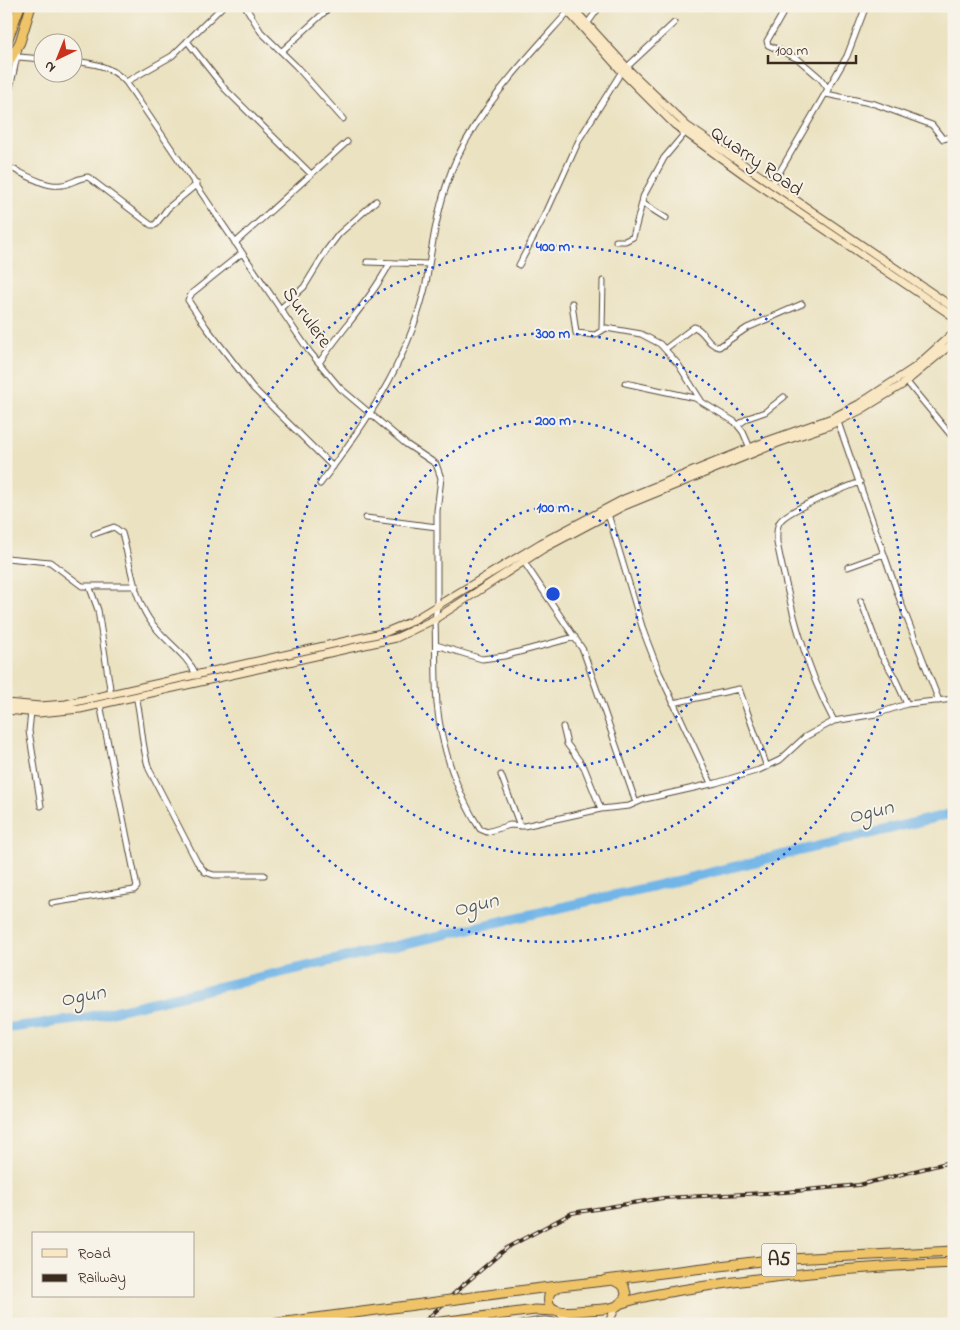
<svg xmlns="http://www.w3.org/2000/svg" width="960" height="1330" viewBox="0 0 960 1330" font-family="'Indie Flower',sans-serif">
<rect width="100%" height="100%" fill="#f7f3e8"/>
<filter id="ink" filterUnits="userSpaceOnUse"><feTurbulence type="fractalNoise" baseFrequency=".02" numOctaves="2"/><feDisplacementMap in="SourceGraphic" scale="10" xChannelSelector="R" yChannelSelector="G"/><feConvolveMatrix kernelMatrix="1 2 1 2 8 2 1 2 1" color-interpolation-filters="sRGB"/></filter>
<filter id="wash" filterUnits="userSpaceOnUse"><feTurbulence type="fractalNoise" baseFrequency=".0096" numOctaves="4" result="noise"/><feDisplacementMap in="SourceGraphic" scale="20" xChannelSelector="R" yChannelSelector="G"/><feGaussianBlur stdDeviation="1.12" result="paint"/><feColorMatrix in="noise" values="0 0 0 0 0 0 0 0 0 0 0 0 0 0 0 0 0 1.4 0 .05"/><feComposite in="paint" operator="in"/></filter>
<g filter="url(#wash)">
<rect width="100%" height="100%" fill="#ebe2c1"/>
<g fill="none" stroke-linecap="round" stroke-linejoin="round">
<!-- river -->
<path stroke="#72b5e7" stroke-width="10" d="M6,1028L80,1019L684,879L954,813"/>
</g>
</g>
<g filter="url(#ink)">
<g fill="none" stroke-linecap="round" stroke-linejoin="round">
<defs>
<path id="street" d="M245,6L261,32L296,66L343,119
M787,6L767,41L768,45L798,59L820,78L829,90
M587,24L600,6
M187,41L225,89L311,174
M282,51L328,9
M19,57L42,59
M72,61C94,63 111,66 126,82L309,351L340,388L406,444L436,464L441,478L437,511V607L435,619C436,647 435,676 437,704C441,746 457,794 480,829L487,832L510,825L524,826L601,809L629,806L645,799L716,783L759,770L780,760L805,737L834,721L876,714L907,704L954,699
M627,67L674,23
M126,82L172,56L223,6
M826,94L875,104L932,125L943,139L954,136
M6,107L19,47
M6,166C22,172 44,188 62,185C71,184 77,178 88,177L151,225H155L168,208L197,184
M772,185L847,56L866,6
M666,218L642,203L643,197L664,158L685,133
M616,241H625L633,237L642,203
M235,243L347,142
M242,253L192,293L188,300L206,327L254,389L333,467
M367,262L429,264
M519,265L547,211L580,138L622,71
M572,303L576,333L595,335L606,328L641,334L660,344L678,364L702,402
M280,309L304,287L326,251L339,234L376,201
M602,329L603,281
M665,349L694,327C705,330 707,345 719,347L747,328L802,304
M319,363C342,329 371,299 390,263
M907,382L954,439
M625,383L695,398L735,422L743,432L750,448
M838,422L901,603L939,701
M738,425L748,418L765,412L784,397
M320,484C365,424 405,367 424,292C427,281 428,270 430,259C435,225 442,191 456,160C482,104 528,57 568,12
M608,514L644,633L659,672L711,783
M366,518L437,527
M94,534L114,527L122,533C130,561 133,595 149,619C163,641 185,651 197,676
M6,558L50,562L82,586H136
M524,562L583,650L636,803
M848,567L884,554
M90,588L98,610L111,695
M861,601L881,655L894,676L907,704
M436,645L482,659L504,656L575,637
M136,696C142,720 141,745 149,769L197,862L205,872L214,875H264
M673,703L739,689L767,767
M31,712L29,731L41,806
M834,721C804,665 790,605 777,543C777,537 776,529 779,523C785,510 845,488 860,482
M563,727L567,744L584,767L601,809
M501,775L520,826
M52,903L134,890L137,887L100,704
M521,1324C534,1321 548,1317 560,1324"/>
<path id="secondary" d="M563,6L625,75L675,125L746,176L954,317
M571,6L632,73L687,126L954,308
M6,703L40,706L66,704L386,632L410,622L541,543L624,499L767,441L832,418L859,404L914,368L954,332
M6,710L39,713L80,709L396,638L435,619L543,549L624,506L778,443L828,426L861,410L902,385L954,342
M559,1312L570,1324
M608,1324L617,1305"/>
<path id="highway" d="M6,44L20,6
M6,67L20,42L31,6
M605,1280L769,1260L954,1251
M613,1280L624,1286L626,1294C625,1299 622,1303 617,1306C609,1310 598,1309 589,1310C574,1311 541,1318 550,1292L560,1286Z
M457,1299L557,1286
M619,1304C657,1292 695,1288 734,1282C807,1272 880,1266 954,1263
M271,1324L422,1304
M425,1324L535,1310L555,1311"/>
</defs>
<!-- street casing -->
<use href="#street" stroke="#554636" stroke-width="7"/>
<!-- secondary casing -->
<use href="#secondary" stroke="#554636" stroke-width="9"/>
<!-- highway casing -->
<use href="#highway" stroke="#554636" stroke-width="11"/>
<!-- street -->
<use href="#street" stroke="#fff" stroke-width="5"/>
<!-- secondary -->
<use href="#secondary" stroke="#f9e7c3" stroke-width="7"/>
<!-- highway -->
<use href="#highway" stroke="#efc469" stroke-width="9"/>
<defs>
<path id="rail" d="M422,1324L462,1286L508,1247L572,1213L663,1198L785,1192L859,1185L954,1161"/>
</defs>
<!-- rail casing -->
<use href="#rail" stroke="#3b2a1e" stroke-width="4"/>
<!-- rail -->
<use href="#rail" stroke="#f7f3e8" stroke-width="2" stroke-dasharray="5.5" stroke-linecap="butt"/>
<defs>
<path id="highway-bridge" d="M422,1304L457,1299"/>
</defs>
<!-- highway-bridge casing -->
<use href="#highway-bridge" stroke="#554636" stroke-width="11" stroke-linecap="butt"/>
<!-- highway-bridge -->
<use href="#highway-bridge" stroke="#efc469" stroke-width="9"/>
</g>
</g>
<!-- distance rings -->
<g fill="none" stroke="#1d4ed8" stroke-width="2.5" stroke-dasharray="2.5 5">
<circle cx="553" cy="594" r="87"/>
<circle cx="553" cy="594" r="174"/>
<circle cx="553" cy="594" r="261"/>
<circle cx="553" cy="594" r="348"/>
</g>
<g text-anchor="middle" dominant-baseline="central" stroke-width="4" stroke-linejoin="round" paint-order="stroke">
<!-- shield labels -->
<rect fill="#f7f3e8" stroke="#73665b" stroke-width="1" x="761.5" y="1243.5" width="35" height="33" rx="4"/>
<g font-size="19" font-weight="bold" fill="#3b2a1e">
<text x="779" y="1260">A5</text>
</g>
<!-- street labels -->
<g font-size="20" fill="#3b2a1e" stroke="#f7f3e8">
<text transform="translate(756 162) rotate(35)">Quarry Road</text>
<text transform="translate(306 318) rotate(54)">Surulere</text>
</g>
<!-- water labels -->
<g font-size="21" font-style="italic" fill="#4c545a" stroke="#f7f3e8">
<text transform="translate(871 813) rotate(-13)">Ogun</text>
<text transform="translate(476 906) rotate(-13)">Ogun</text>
<text transform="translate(83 997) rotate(-11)">Ogun</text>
</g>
</g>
<circle cx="553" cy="594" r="8" fill="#1d4ed8" stroke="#f7f3e8" stroke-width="2.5"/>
<g font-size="15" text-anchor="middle" font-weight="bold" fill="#1d4ed8" stroke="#f7f3e8" stroke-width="4" stroke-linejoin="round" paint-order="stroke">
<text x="553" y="251">400 m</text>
<text x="553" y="338">300 m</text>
<text x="553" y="425">200 m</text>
<text x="553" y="512">100 m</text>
</g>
<!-- margin -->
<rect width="960" height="1330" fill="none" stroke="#f7f3e8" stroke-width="25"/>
<!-- legend -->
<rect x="32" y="1232" width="162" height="65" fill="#f7f3e8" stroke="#aca397"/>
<rect x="42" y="1249" width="25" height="8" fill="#f9e7c3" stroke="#aca397"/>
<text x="78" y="1258" font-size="15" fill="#3b2a1e">Road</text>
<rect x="42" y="1274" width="25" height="8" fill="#3b2a1e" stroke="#aca397"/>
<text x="78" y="1282" font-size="15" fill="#3b2a1e">Railway</text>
<!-- north arrow -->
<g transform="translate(58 58) rotate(223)"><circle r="24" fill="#f7f3e8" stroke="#aca397"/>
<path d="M0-4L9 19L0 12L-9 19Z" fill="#c8321e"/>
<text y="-8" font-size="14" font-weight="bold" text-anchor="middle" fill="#3b2a1e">N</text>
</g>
<!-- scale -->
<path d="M768 55v8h88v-8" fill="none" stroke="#3b2a1e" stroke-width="2.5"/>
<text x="775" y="55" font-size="15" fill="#3b2a1e" stroke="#f7f3e8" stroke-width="4" paint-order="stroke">100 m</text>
</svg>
